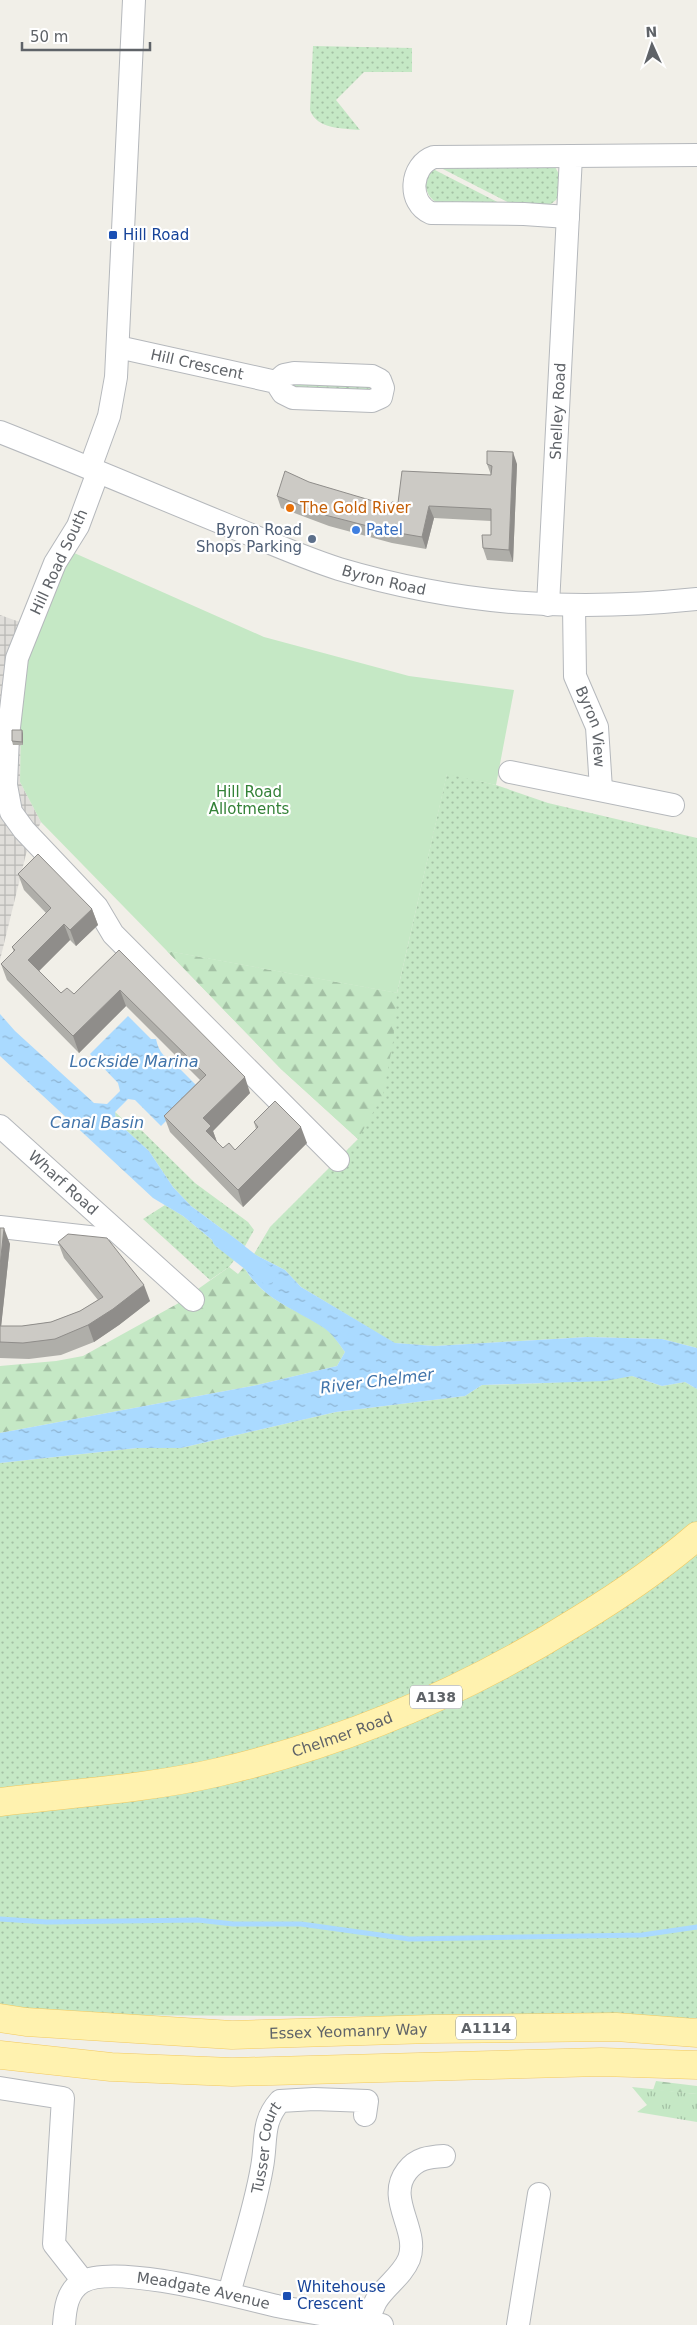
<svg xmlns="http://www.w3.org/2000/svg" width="697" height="2325" viewBox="0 0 697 2325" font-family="'DejaVu Sans',sans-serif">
<defs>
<pattern id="industrial-grid" width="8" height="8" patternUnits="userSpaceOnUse" patternTransform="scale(1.25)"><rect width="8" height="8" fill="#e0deda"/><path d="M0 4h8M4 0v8" fill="none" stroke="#b9b8b5"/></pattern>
<pattern id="grass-dots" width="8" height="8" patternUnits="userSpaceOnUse" patternTransform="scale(1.25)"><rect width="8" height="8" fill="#c5e8c5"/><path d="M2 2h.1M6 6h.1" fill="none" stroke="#a3c0a4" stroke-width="1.8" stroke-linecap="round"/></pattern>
<pattern id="forest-firs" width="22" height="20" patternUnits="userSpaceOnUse" patternTransform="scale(1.25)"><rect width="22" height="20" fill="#c5e8c5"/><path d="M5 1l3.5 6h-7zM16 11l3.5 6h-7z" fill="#a3c0a4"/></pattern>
<pattern id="park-tufts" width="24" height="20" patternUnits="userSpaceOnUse" patternTransform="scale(1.25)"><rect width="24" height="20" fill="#c5e8c5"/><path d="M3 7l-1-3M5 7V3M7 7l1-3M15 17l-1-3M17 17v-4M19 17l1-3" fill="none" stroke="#a3c0a4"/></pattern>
<pattern id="water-ripples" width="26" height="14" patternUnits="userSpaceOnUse" patternTransform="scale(1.25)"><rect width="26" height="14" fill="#aadaff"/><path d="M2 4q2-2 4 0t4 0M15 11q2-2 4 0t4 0" fill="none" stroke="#8eb4d2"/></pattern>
</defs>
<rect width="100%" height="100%" fill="#f1efe8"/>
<!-- industrial -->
<path fill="url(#industrial-grid)" d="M0,615L37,628L21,719L20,782L41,822L26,854L0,960Z"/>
<!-- grass -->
<path fill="url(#grass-dots)" d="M313,46L412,48V72H364L336,100L360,130C343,128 317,130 310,110Z
M554,165L560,176L558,196L556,200L547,207L521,209L437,166Z
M433,169L511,209L440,204C428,199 426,191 425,179Z
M288,380L371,381L375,392L296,393Z
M447,773L496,785L548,803L697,838V1348L662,1339L587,1337L435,1346L394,1343L301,1287L285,1270L254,1254L270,1227L358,1139L281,1069L167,951L397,993Z
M115,1112L125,1121L129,1118L195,1183L248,1222L254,1230L245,1246L191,1206L173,1187L149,1151L116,1121Z
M165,1205L183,1216L235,1259L229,1267L210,1280L143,1219Z
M632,1376L662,1386L685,1382L697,1389V2018L80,2015L0,2005V1463L137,1448H181L336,1412L465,1396L482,1385L548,1383Z"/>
<!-- forest -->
<path fill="url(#forest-firs)" d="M167,951L397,993L393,1042L383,1095L358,1139L281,1069Z
M229,1267L238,1274L244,1267C263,1301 295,1308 325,1328C333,1333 339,1344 345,1352L337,1366L257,1385L0,1433V1366L56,1361L83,1356L177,1304Z
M656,2081L697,2086V2094L653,2090Z"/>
<!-- park -->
<path fill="url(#park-tufts)" d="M632,2087L697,2094V2122L637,2112L647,2105Z"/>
<!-- garden -->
<path fill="#c5e8c5" d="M72,552L264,637L409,676L514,690L496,785L447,774L397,993L167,951L41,822L20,782L21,719L28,661L37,628Z"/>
<!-- water -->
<path fill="url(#water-ripples)" d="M0,1014L15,1031L94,1103L107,1104L120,1091L118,1083L90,1054L128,1016L151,1039H156C159,1053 165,1059 178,1062V1067L199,1088L161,1126L135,1100L128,1099L115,1112L116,1121L149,1151L173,1187L191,1206L245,1246L235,1259L183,1216L153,1198L0,1056Z
M254,1254L285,1270L301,1287L395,1343L435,1346L587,1337L662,1339L697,1348V1389L685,1382L662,1386L632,1376L605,1381L482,1385L465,1396L336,1412L181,1448H137L0,1463V1433L257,1385L337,1366L345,1352C339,1344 332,1333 324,1328C295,1309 263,1300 244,1267Z"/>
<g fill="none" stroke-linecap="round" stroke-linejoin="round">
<!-- stream -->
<path stroke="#aadaff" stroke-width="5" d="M0,1919L47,1922L198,1920L233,1924H301L409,1939L642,1935L697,1927"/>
<!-- canal -->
<path stroke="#aadaff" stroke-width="18" d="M221,1239L267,1275"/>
<defs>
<g id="minor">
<path d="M568,217L524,214L431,213C407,203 410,165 434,157L571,156"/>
<path id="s1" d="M118,347L276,382L284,375L294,373L372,376L380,380L383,388L381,397L372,401L293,398L283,393L276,382"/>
<path id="s2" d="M0,432C76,462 151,494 227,525C264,540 301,557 339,569C460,605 572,612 697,599"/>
<path d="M90,468L109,416L116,377L134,0"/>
<path d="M98,472L78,526L55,563L17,658L8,736L6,785L11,812L24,830L97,907L113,934L338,1160"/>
<path id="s3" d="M548,605L571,156L697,155"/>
<path id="s4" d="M574,606L575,676L597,727L601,789"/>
<path d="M510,772L673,805"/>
<path id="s5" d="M0,1126L193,1300"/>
<path d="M0,1227L98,1238"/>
<path d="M0,2088L63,2098L54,2244L83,2281"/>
<path id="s6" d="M229,2294C240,2252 255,2209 262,2167C267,2141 261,2122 280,2101L314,2099L367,2101L365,2115"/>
<path d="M367,2322C370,2315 373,2307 376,2301C385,2286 402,2276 409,2259C420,2230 385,2199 407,2171C417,2158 429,2157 444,2156"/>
<path id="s7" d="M64,2325C65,2309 67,2291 82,2282C115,2263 238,2297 277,2306C312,2313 347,2318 382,2325"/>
<path d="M518,2325L539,2194"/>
</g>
<g id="major">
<path id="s8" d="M0,1802C73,1793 147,1789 219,1772C347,1742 468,1690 579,1620C620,1595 661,1567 697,1536"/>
<path id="s9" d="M0,2018L26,2022L232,2035L432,2029L616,2027L697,2033"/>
<path d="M0,2055L111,2067L232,2072L601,2062L697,2065"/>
</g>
</defs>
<!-- minor casing -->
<use href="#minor" stroke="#b5b8bc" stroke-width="24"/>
<!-- major casing -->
<use href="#major" stroke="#f2c960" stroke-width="29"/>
<!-- minor -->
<use href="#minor" stroke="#fff" stroke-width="22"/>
<!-- major -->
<use href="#major" stroke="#fff2af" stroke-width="28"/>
</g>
<!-- wall -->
<path fill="#afaea9" d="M487,464H517L513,562L487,560L483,548L491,535V521L434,518L426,549L392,543L329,526L281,508L277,496L390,506L491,475Z
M22,730L23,734V745H13L12,741Z
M18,874L92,909L98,925L76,946L70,940L39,971L61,993L74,994L119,950L250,1093L213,1131L217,1142L223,1148L235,1150L256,1129L254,1122L307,1143L243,1207L170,1132L164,1116L200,1080L126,1006L79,1053L7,980L1,964L14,952L12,947L46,913L24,890Z
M0,1228L10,1244L1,1326H22L51,1322L80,1311L98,1300L64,1258L58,1242L150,1301L119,1325L94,1342L61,1355L29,1359L0,1358Z"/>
<!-- shaded-wall -->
<path fill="#8f8d8a" d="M513,452L517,464L513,562L509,550Z
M429,506L434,518L426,549L422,537Z
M22,730L23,734V745L22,742Z
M92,909L98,925L76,946L70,930Z
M64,924L70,940L34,976L28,960Z
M120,990L126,1006L79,1053L73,1036Z
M245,1077L250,1093L213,1131L217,1142L206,1131L203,1118Z
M301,1127L307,1143L243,1207L238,1190Z
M4,1228L10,1244L0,1337V1266Z
M144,1285L150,1301L119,1325L94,1342L88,1325Z"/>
<!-- building -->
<path fill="#cccac5" stroke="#8f8d8a" d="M487,451L513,452L509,550L483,548L482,535H491V509L429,506L422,537L387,531L325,515L277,496L285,471L309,482L390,506L392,502L398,503L402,471L491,475L492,466L487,464Z
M12,730H22V742L12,741Z
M38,854L92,909L70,930L64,924L28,960L61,993L67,988L74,994L119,950L245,1077L203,1118L211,1126L206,1131L223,1148L229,1143L235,1150L258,1127L254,1122L275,1101L301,1127L238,1190L164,1116L206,1075L120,990L73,1036L1,964L15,950L12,947L51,908L18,874Z
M0,1228H4L0,1266Z
M68,1234L107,1238L144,1285L113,1309L88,1325L55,1339L23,1343L0,1342V1326H22L51,1322L80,1311L103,1297L58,1242Z"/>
<!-- markers -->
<g fill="#1a4fb4" stroke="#fff" stroke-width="2">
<rect x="108" y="230" width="10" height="10" rx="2.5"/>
<rect x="282" y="2291" width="10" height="10" rx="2.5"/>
</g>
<circle fill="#e8710a" stroke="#fff" stroke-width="2" cx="290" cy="508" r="5"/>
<circle fill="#3f7fe0" stroke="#fff" stroke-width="2" cx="356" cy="530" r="5"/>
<circle fill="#5c6f8a" stroke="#fff" stroke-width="2" cx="312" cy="539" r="5"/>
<g text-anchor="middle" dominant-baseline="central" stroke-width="4.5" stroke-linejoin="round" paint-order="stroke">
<!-- shield labels -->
<g fill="#fff" stroke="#8f9295" stroke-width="1">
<rect x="410" y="1685.5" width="52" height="23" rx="4"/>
<rect x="456" y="2016.5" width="60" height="23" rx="4"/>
</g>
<g font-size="14" font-weight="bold" fill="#5f6368">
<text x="436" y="1697">A138</text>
<text x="486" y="2028">A1114</text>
</g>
<!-- transit labels -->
<g font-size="15" fill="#164399" stroke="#fff" text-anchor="start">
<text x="123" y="235">Hill Road</text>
<text x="297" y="2287">Whitehouse<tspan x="297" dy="17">Crescent</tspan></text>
</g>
<!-- street labels -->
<g font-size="15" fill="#5f6368" stroke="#fff">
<text stroke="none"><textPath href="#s1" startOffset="81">Hill Crescent</textPath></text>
<text stroke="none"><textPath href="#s3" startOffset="194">Shelley Road</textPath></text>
<text transform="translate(59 562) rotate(-65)">Hill Road South</text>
<text stroke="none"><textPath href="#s2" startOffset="412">Byron Road</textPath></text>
<text stroke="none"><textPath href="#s4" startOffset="124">Byron View</textPath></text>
<text stroke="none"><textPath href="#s5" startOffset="85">Wharf Road</textPath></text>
<text stroke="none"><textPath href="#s8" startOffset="350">Chelmer Road</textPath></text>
<text stroke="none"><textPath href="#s9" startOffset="349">Essex Yeomanry Way</textPath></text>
<text stroke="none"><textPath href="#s6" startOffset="151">Tusser Court</textPath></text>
<text stroke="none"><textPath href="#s7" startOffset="172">Meadgate Avenue</textPath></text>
</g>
<!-- food labels -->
<g font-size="15" fill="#c56008" stroke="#fff" text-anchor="start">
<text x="300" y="508">The Gold River</text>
</g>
<!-- service labels -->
<g font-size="15" fill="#4e5e75" stroke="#fff" text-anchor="end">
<text x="302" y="530">Byron Road<tspan x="302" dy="17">Shops Parking</tspan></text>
</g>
<!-- shop labels -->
<g font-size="15" fill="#366cbe" stroke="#fff" text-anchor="start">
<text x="366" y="530">Patel</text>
</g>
<!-- park labels -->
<g font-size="15" fill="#348238" stroke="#fff">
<text x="249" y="792">Hill Road<tspan x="249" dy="17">Allotments</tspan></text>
</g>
<!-- water labels -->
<g font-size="16" font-style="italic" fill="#4174aa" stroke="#fff">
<text x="134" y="1061">Lockside Marina</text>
<text x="97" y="1122">Canal Basin</text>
<text transform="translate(377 1381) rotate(-7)">River Chelmer</text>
</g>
</g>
<!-- north arrow -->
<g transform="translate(652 45) rotate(357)" stroke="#ffffff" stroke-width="4" paint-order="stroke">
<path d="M0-4L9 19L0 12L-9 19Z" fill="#5f6368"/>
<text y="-8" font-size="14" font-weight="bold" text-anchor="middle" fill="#5f6368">N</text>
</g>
<!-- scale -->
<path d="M22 42v8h128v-8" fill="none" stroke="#5f6368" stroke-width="2.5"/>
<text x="30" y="42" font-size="15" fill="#5f6368" stroke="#ffffff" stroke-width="4" paint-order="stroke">50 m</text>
</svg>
